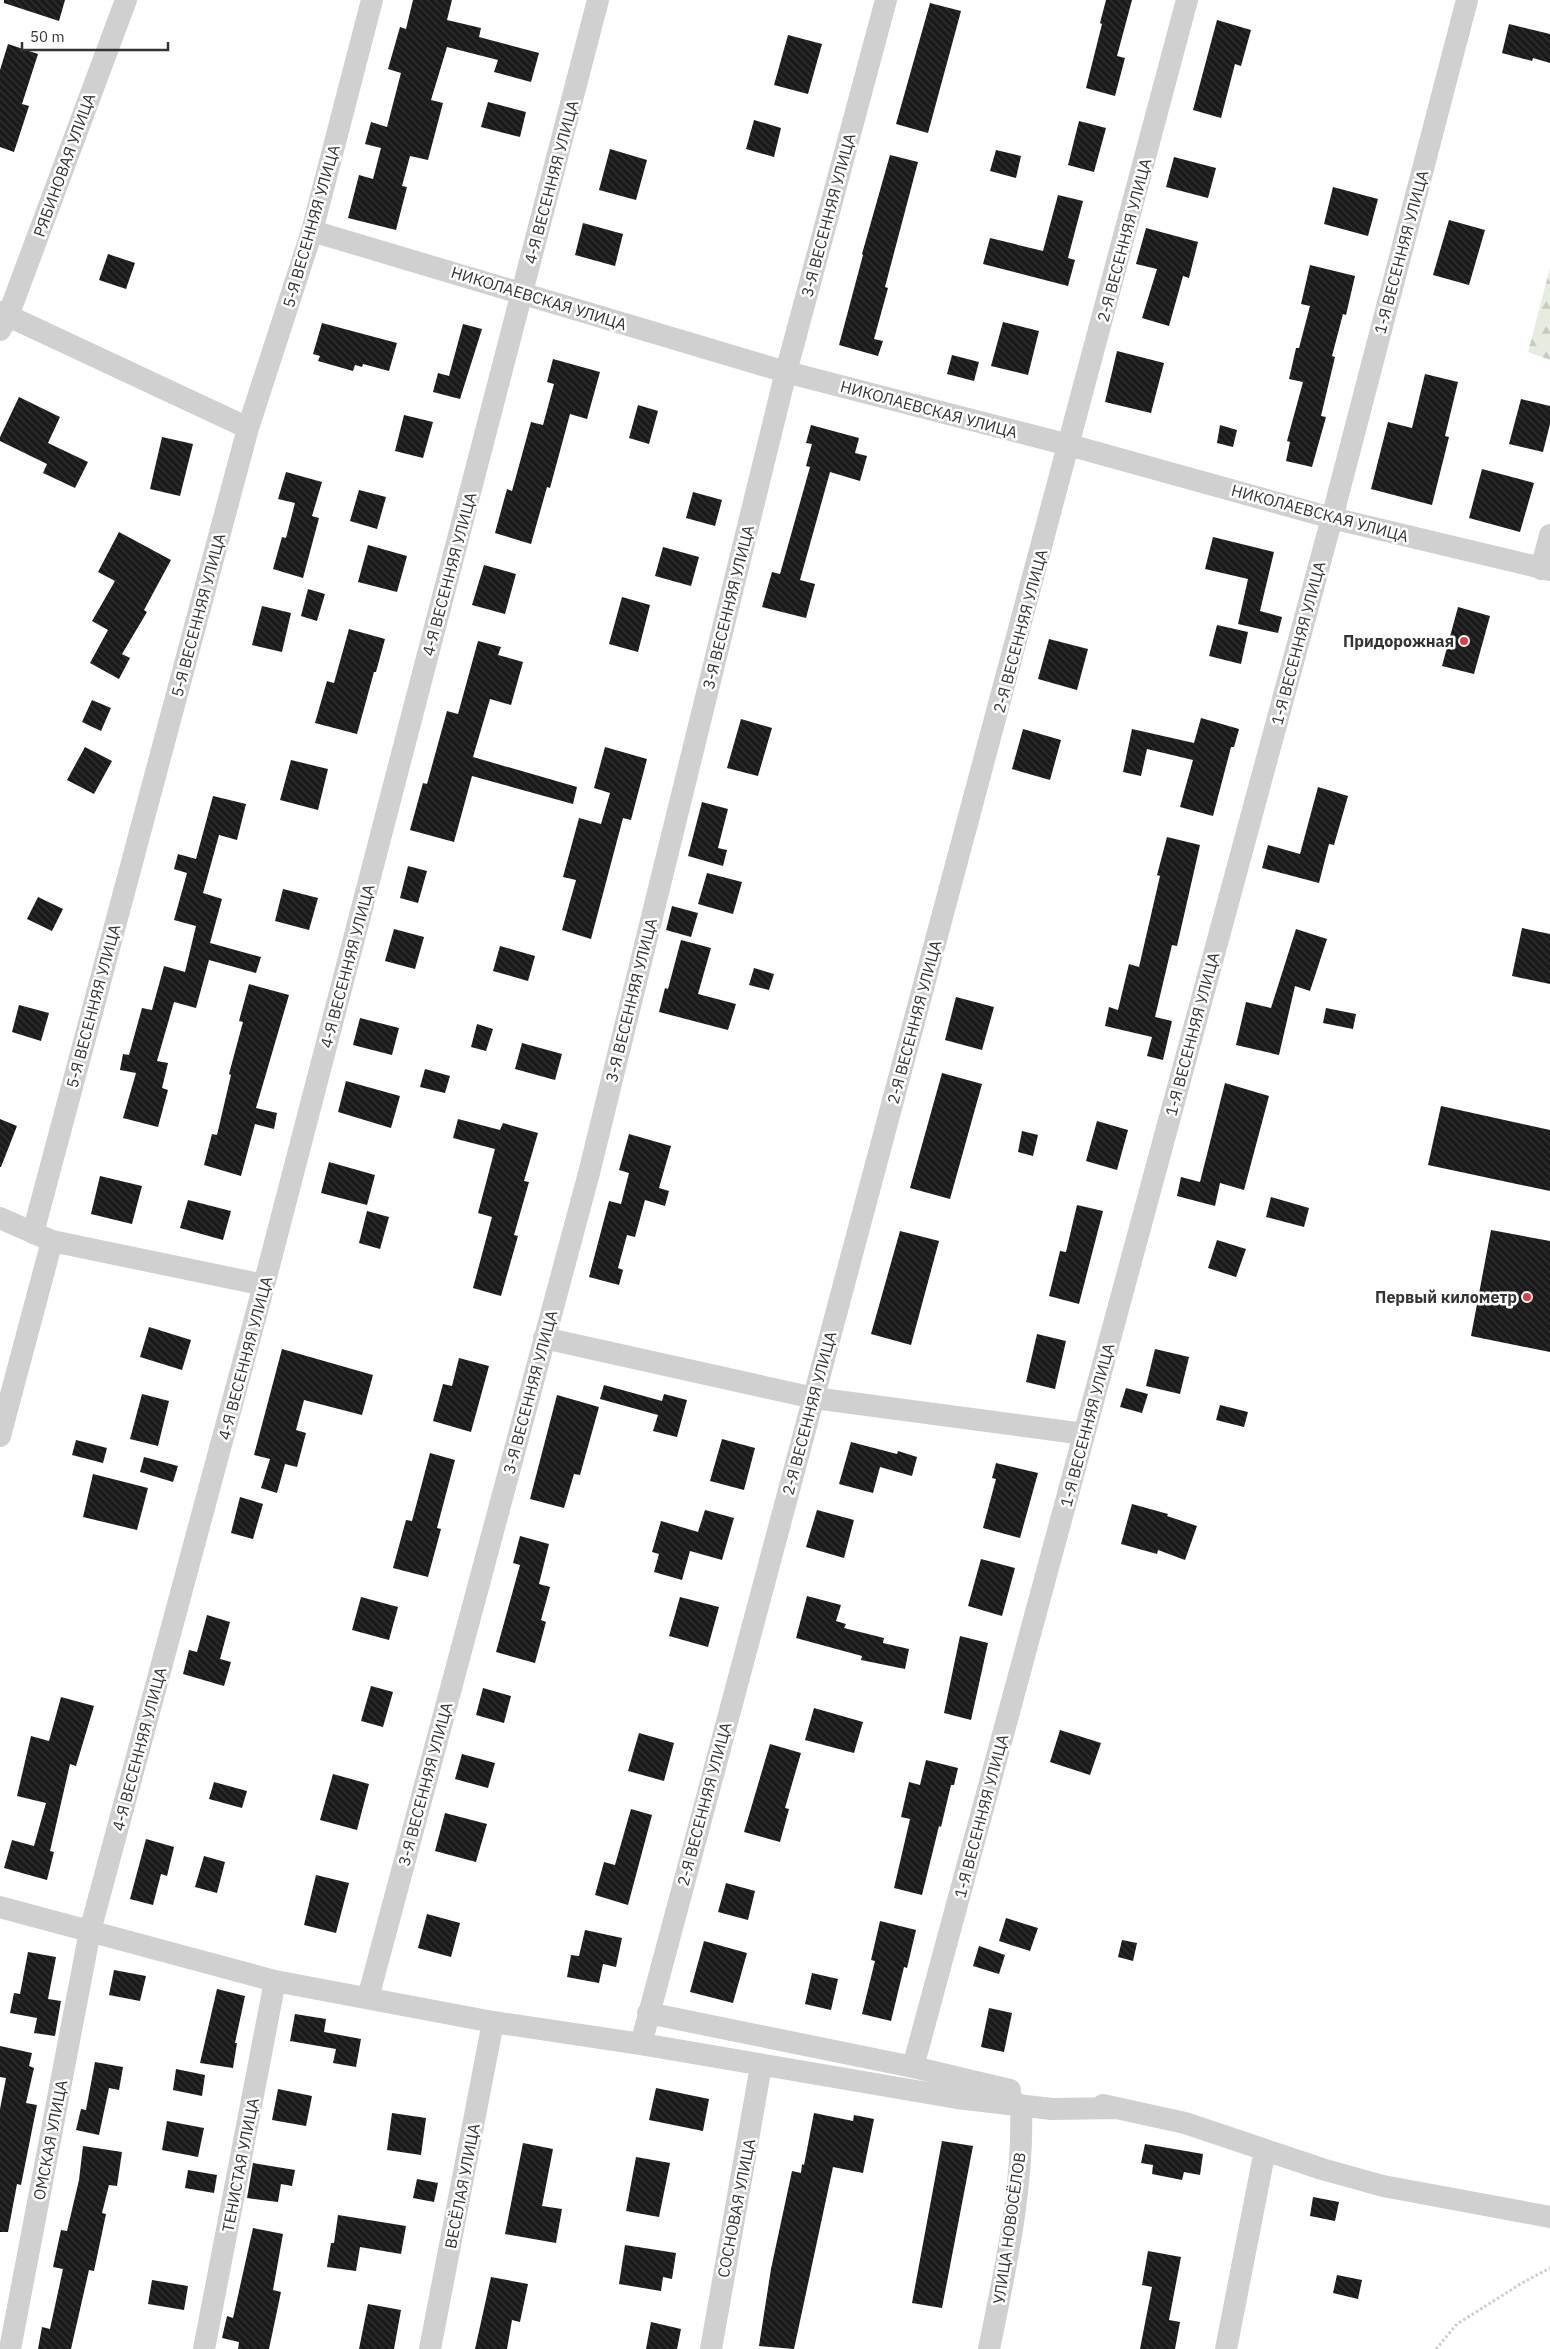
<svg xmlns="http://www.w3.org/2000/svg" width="1550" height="2349" viewBox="0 0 1550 2349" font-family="'IBM Plex Sans',sans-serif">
<defs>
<pattern id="forest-firs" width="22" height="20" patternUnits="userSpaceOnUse" patternTransform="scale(1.25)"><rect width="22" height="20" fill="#e6ecdf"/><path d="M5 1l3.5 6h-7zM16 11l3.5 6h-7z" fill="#c6cbc0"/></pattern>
<pattern id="building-back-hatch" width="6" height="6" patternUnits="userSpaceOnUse" patternTransform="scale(1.25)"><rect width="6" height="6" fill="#1a1a1a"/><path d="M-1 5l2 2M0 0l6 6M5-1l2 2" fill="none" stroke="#333"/></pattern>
</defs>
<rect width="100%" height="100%" fill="#fff"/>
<!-- forest -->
<path fill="url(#forest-firs)" d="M1550,268V360L1528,352Z"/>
<!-- building -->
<path fill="url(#building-back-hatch)" d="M4,0H65L59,21L4,3Z
M413,0H452L447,20L481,28L479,37L539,53L531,82L494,72L498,60L447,47L431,100L443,103L428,160L410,156L402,186L407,187L396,230L348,218L359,175L373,179L381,148L365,144L371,122L387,127L401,73L388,69L400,27L406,29Z
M1106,0H1132L1117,56L1125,58L1115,96L1086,88L1102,24L1100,23Z
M930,3L961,11L928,133L896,124Z
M1217,20L1251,30L1241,66L1235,64L1221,118L1193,110Z
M1509,24L1550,34V63L1533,58L1532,61L1502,53Z
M788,35L822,44L808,94L774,85Z
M8,44L38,54L22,104L29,106L14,152L0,147V70Z
M488,102L526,112L520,137L481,127Z
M754,120L781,128L774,157L746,149Z
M1079,121L1106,128L1094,172L1068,165Z
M610,149L647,160L636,200L599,190Z
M996,150L1021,156L1016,178L990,171Z
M890,155L918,162L885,287L888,288L874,339L883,341L878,356L839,345L863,255L862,254Z
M1174,157L1216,168L1208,198L1166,187Z
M1333,187L1378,199L1368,236L1324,224Z
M1058,195L1083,201L1068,258L1075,260L1068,286L983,264L990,238L1043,251Z
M1449,220L1485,230L1469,285L1433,275Z
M583,223L623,234L615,266L575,255Z
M1146,228L1198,242L1189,278L1183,276L1169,326L1142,318L1157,269L1136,264Z
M108,254L135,263L126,289L99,280Z
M1310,265L1355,276L1346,315L1343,314L1332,356L1335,357L1321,416L1326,417L1312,467L1286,461L1290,442L1287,441L1303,382L1289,379L1296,348H1299L1310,306L1301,304Z
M1003,322L1039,331L1028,375L991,366Z
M322,323L397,343L389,371L363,364L362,367L355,365L353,371L318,361L320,356L313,354Z
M463,324L482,329L460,399L433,392L438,373L449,376Z
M1117,351L1164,363L1151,413L1105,402Z
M952,355L979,362L974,381L947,374Z
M553,359L600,372L587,419L570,414L550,488L547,487L531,544L495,533L507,489L512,491L531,422L543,425L554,384L547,382Z
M1425,374L1458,382L1445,436L1449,437L1432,505L1371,489L1388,422L1412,428Z
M19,397L60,417L48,443L88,462L75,488L43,473L47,464L0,441V437Z
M1521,399L1550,406V424L1543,452L1509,444Z
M638,405L658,411L649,444L629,438Z
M404,415L433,422L423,458L395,451Z
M811,425L859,438L855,453L867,456L860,481L830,472L800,580L815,584L806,618L762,607L772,572L780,574L810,467L806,466L812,444L806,443Z
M1220,425L1237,430L1233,447L1217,443Z
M162,437L193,444L180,496L150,489Z
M1482,469L1534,483L1520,532L1469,518Z
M286,472L322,482L312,516L319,518L303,578L273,569L282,537L286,538L295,503L278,499Z
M359,490L386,497L377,529L350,521Z
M693,492L722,500L715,526L686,518Z
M119,532L171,560L144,610L147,612L122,654L130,658L119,679L90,663L108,630L92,621L115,581L98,572Z
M1213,537L1274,552L1260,611L1282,617L1278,633L1238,624L1248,579L1205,569Z
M368,545L407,556L397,592L358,582Z
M663,547L699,557L691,586L655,576Z
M484,565L516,574L505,614L472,605Z
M308,589L325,594L317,621L301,616Z
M622,597L650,605L638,652L609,644Z
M262,606L291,613L282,652L252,645Z
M1458,607L1490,616L1474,674L1442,666Z
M1217,625L1248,632L1241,664L1209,656Z
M349,629L385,639L376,672H374L357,734L315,723L327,681L334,683Z
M1049,639L1088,649L1077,690L1038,679Z
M478,641L501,647L498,655L523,662L511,705L490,699L473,757L577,787L573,804L472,776L454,842L410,830L423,783L427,784L447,711L458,714Z
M92,700L111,708L101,731L82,722Z
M1201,718L1239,729L1234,747H1231L1213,816L1180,807L1193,760L1147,749L1141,776L1123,772L1132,729L1194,743Z
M741,719L772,728L758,776L727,768Z
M1023,729L1061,740L1050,780L1012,769Z
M85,747L112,761L94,794L67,780Z
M605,747L647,759L631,820L623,818L591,939L562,930L576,880L563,877L579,818L601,824L610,793L594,788Z
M291,760L328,769L318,810L280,800Z
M1318,787L1348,796L1334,845L1329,844L1319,883L1262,868L1268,845L1300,854Z
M213,796L246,804L237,840L219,835L203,893L222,899L210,943L261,957L256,973L209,960L196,1008L174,1002L157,1061L168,1063L162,1088L168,1090L158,1127L123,1118L136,1073L120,1070L123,1054L129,1055L142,1008L152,1010L164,966L185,972L196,926L174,920L187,873L174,869L178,854L196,859Z
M702,802L728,809L718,848L727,850L723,866L688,856Z
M1167,837L1200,845L1177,946L1172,945L1155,1017L1172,1021L1163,1060L1147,1056L1152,1037L1105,1026L1109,1007L1118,1010L1129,964L1139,967L1160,876L1157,875Z
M408,866L427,871L418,903L400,898Z
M707,873L742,882L733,914L698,904Z
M283,889L318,898L309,930L275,921Z
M38,897L63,909L52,931L27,919Z
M672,906L698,913L691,937L666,930Z
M1522,928L1550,934V984L1512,976Z
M394,929L424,937L415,969L385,961Z
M1296,929L1327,939L1310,991L1295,986L1279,1055L1236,1045L1246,1002L1271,1008Z
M681,940L711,948L698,994L736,1004L728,1030L659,1012L665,988L668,989Z
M500,946L535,956L528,981L493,971Z
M754,968L774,974L769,990L749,985Z
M249,984L289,995L256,1108L277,1113L274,1129L255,1124L241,1176L204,1165L212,1134L217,1135L231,1075L229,1074L243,1022L239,1021Z
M956,997L994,1007L982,1050L945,1040Z
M19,1005L49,1013L41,1041L12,1032Z
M1326,1008L1356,1014L1353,1029L1323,1023Z
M360,1018L399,1028L392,1055L353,1045Z
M477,1024L493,1029L486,1051L471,1047Z
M522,1043L562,1054L555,1080L515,1069Z
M425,1069L450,1076L445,1093L420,1087Z
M942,1073L982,1084L950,1199L910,1188Z
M346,1081L400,1096L391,1128L338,1112Z
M1225,1083L1269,1096L1244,1190L1220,1183L1215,1206L1177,1196L1181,1177L1200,1182Z
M1441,1106L1550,1130V1191L1428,1165Z
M0,1119L17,1126L1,1167H0Z
M458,1119L500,1130L503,1123L538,1133L524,1181L529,1182L514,1235L518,1236L501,1296L473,1288L492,1217L478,1213L495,1149L453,1138Z
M1097,1121L1128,1130L1117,1170L1086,1161Z
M1022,1131L1038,1135L1033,1156L1018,1152Z
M629,1134L671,1146L659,1188L669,1191L665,1206L645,1200L635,1237L627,1235L618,1268L623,1270L619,1285L589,1277L609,1201L621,1204L629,1173L619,1170Z
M329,1162L375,1175L367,1205L321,1193Z
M100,1176L142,1186L132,1224L91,1214Z
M1271,1197L1309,1208L1304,1227L1266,1217Z
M188,1200L231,1211L223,1240L180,1228Z
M1077,1205L1103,1211L1079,1304L1049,1296L1060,1251L1066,1252Z
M367,1211L389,1217L380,1249L359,1243Z
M1491,1230L1550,1241V1352L1471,1336Z
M900,1231L939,1241L911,1345L871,1334Z
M1217,1240L1246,1249L1236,1277L1208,1268Z
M149,1327L191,1340L182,1370L140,1357Z
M1037,1334L1066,1341L1055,1389L1026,1382Z
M282,1349L373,1375L362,1415L304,1400L296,1430L306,1433L297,1467L285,1464L277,1493L261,1488L270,1459L254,1455Z
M1155,1349L1189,1357L1180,1394L1146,1386Z
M459,1358L489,1366L471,1432L433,1421L443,1384L452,1386Z
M604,1385L662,1401L664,1394L687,1400L677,1437L653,1431L658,1415L600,1399Z
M1126,1388L1148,1394L1142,1413L1120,1407Z
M142,1394L169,1401L158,1446L130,1439Z
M557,1395L599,1407L580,1475L574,1474L564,1508L530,1499Z
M1220,1405L1248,1412L1244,1427L1216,1420Z
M722,1439L755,1448L744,1490L710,1481Z
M76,1440L107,1448L103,1463L72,1455Z
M851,1442L897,1454L898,1451L917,1457L912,1476L880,1467L873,1493L839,1484Z
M430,1453L455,1460L437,1528L441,1529L428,1577L393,1568L406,1520L412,1521Z
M144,1457L178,1466L173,1482L140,1472Z
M996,1463L1038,1473L1020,1538L983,1528L996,1479L992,1478Z
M93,1474L148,1488L137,1530L83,1517Z
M240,1497L263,1504L253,1539L231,1533Z
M1132,1504L1168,1514L1167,1516L1197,1526L1185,1560L1158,1550L1157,1554L1121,1544Z
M705,1510L734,1518L722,1560L690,1551L682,1580L654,1572L659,1554L652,1552L661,1521L698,1532Z
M817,1510L854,1520L844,1558L806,1547Z
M520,1536L549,1544L539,1584L550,1587L541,1620L546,1622L535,1663L496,1652L520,1565L513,1563Z
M981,1559L1015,1568L1002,1616L968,1606Z
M807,1596L841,1605L836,1621L846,1624L844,1628L884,1638L883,1643L909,1649L905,1669L861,1660L862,1656L796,1638Z
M361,1597L398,1607L389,1640L352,1630Z
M680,1597L719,1607L708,1647L669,1636Z
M207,1615L230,1622L220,1659L231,1662L224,1686L183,1674L189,1650L197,1652Z
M960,1636L988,1643L971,1720L944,1713Z
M371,1686L393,1692L383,1727L361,1721Z
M483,1688L511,1696L504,1723L476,1715Z
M61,1697L94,1706L76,1766L70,1764L50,1851L54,1852L47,1880L4,1868L12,1840L34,1846L46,1803L17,1796L31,1736L49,1741Z
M814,1708L863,1722L854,1753L805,1740Z
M1060,1730L1101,1743L1090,1775L1050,1762Z
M639,1733L674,1743L664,1781L628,1771Z
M770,1744L801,1753L785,1808L789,1809L780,1842L744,1832Z
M462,1754L495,1763L488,1788L455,1779Z
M926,1760L958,1768L954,1785H951L941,1827L939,1826L922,1895L894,1888L910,1819L901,1817L909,1782L920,1785Z
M333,1774L369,1784L357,1830L320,1820Z
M214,1782L247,1791L242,1808L209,1799Z
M631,1809L652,1815L628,1905L595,1895L604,1862L615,1865Z
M445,1813L487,1824L476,1862L435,1851Z
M146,1839L174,1847L167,1876L161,1874L153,1905L130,1899Z
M204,1856L225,1862L217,1893L195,1887Z
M316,1875L349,1883L336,1933L304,1925Z
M726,1883L755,1891L748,1920L718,1912Z
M427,1914L460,1923L451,1957L418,1948Z
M1006,1918L1038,1928L1030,1951L999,1941Z
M880,1921L916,1930L907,1968L904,1967L891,2021L862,2014L875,1961L871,1960Z
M585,1930L622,1938L616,1967L603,1964L599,1983L567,1977L571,1955L579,1956Z
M1122,1940L1137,1943L1133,1961L1118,1957Z
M704,1941L747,1953L733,2003L690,1992Z
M979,1946L1005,1955L999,1974L973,1966Z
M28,1952L56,1957L48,1999L61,2001L55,2036L34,2033L37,2018L10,2013L14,1993L20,1994Z
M114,1970L146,1976L140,2001L109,1995Z
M812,1973L838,1979L831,2010L805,2004Z
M217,1989L245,1996L235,2043H237L233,2068L200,2063Z
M989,2008L1012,2013L1004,2052L981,2047Z
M295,2014L326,2019L324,2032L361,2039L356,2067L333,2063L336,2049L290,2041Z
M0,2046L32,2053L29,2066L34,2068L26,2103L37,2105L21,2185L17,2184L8,2232H0V2109L6,2078L0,2077Z
M95,2062L123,2067L119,2090L109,2088L99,2135L76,2130L81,2109L86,2110Z
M176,2069L205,2075L202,2096L173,2090Z
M656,2088L709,2099L703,2131L649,2120Z
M278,2089L312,2096L306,2126L272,2120Z
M392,2113L426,2118L421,2155L387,2150Z
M814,2113L853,2121L854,2115L874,2119L863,2173L833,2167L794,2349L759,2346L771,2269L792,2171L801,2173L802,2164L804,2165Z
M167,2121L204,2128L198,2157L162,2150Z
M942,2141L973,2146L942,2308L912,2303Z
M523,2143L553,2149L542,2206L562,2209L556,2243L505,2234Z
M1145,2144L1203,2154L1200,2175L1184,2172L1182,2180L1152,2174L1153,2165L1141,2163Z
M83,2146L122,2152L117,2186L109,2185L102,2213L106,2214L94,2271L89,2270L71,2349H38L42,2327L50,2329L63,2269L53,2267L61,2230L67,2231L79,2180Z
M636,2157L670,2163L659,2217L626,2211Z
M253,2163L295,2170L292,2186L281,2184L278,2202L247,2198Z
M188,2170L217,2175L214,2193L185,2188Z
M417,2179L438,2183L434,2202L413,2198Z
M1313,2197L1339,2202L1335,2221L1310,2216Z
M338,2215L406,2226L401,2254L360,2247L356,2271L327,2267L331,2243H334Z
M253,2228L283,2234L273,2290L281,2292L269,2349H238L239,2342L222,2338L227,2316L233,2318Z
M625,2245L676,2253L672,2279L663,2277L661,2291L619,2284Z
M1148,2251L1181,2257L1169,2320L1180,2322L1175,2349H1140L1152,2287L1142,2285Z
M1337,2275L1362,2280L1358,2299L1333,2293Z
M491,2277L528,2284L520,2322L512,2320L507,2349H475Z
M152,2280L188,2286L184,2310L148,2304Z
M368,2304L401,2310L394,2349H359Z
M651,2322L681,2329L677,2349H646Z"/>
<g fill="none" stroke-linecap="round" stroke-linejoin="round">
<!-- path -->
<path stroke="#cdcdcd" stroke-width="3" stroke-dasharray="2.5 2.5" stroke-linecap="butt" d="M1436,2349L1457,2324L1522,2283L1550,2268"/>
<!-- minor -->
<path stroke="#d0d0d0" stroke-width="22" d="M312,231L786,372L1069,445L1332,518L1550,570
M0,312L248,428
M0,330L8,316L126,0
M1541,569L1550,535
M0,1218L52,1241L264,1285
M33,1233L248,428L312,231L372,0
M544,1338L814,1398L1084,1434
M0,1436L52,1241
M0,1907L275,1981L493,2022L641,2044L957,2098L1052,2109L1117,2108
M368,1998L589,1173L786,372L886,0
M648,2013L913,2067L1010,2090
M641,2044L1187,0
M913,2067L1332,518L1467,0
M1103,2105L1185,2123L1322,2169L1383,2186L1550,2217
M10,2349L90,1931L264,1285L598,0
M204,2349L275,1981
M430,2349L493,2022
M711,2349L761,2066
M989,2349C1005,2270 1024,2187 1021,2106L1010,2099
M1226,2349L1265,2150"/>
</g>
<!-- markers -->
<g fill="#e63946" stroke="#fff" stroke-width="2">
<circle cx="1464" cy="641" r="5"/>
<circle cx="1527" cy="1297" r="5"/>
</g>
<g text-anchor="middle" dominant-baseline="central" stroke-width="5" stroke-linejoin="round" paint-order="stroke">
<!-- street labels -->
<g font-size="16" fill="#333" stroke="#fff">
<text transform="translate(64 165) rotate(-70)">РЯБИНОВАЯ УЛИЦА</text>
<text transform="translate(551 182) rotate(-75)">4-Я ВЕСЕННЯЯ УЛИЦА</text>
<text transform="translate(828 215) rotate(-75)">3-Я ВЕСЕННЯЯ УЛИЦА</text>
<text transform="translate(311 226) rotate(-74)">5-Я ВЕСЕННЯЯ УЛИЦА</text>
<text transform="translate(1124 240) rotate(-75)">2-Я ВЕСЕННЯЯ УЛИЦА</text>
<text transform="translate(1401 252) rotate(-75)">1-Я ВЕСЕННЯЯ УЛИЦА</text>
<text transform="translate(539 298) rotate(17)">НИКОЛАЕВСКАЯ УЛИЦА</text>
<text transform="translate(929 409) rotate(15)">НИКОЛАЕВСКАЯ УЛИЦА</text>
<text transform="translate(1320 513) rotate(15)">НИКОЛАЕВСКАЯ УЛИЦА</text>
<text transform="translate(449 574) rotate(-75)">4-Я ВЕСЕННЯЯ УЛИЦА</text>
<text transform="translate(728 607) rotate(-76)">3-Я ВЕСЕННЯЯ УЛИЦА</text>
<text transform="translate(198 615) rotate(-75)">5-Я ВЕСЕННЯЯ УЛИЦА</text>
<text transform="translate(1020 631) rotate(-75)">2-Я ВЕСЕННЯЯ УЛИЦА</text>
<text transform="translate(1298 643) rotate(-75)">1-Я ВЕСЕННЯЯ УЛИЦА</text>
<text transform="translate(347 966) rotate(-75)">4-Я ВЕСЕННЯЯ УЛИЦА</text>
<text transform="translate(631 1000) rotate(-76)">3-Я ВЕСЕННЯЯ УЛИЦА</text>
<text transform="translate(93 1006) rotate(-75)">5-Я ВЕСЕННЯЯ УЛИЦА</text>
<text transform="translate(914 1022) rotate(-75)">2-Я ВЕСЕННЯЯ УЛИЦА</text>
<text transform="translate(1192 1034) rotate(-75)">1-Я ВЕСЕННЯЯ УЛИЦА</text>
<text transform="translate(245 1358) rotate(-75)">4-Я ВЕСЕННЯЯ УЛИЦА</text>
<text transform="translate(530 1392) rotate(-75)">3-Я ВЕСЕННЯЯ УЛИЦА</text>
<text transform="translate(809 1413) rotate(-75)">2-Я ВЕСЕННЯЯ УЛИЦА</text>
<text transform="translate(1087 1425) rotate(-75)">1-Я ВЕСЕННЯЯ УЛИЦА</text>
<text transform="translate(139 1749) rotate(-75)">4-Я ВЕСЕННЯЯ УЛИЦА</text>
<text transform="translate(425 1784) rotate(-75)">3-Я ВЕСЕННЯЯ УЛИЦА</text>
<text transform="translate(704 1804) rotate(-75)">2-Я ВЕСЕННЯЯ УЛИЦА</text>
<text transform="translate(981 1816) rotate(-75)">1-Я ВЕСЕННЯЯ УЛИЦА</text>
<text transform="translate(50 2140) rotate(-79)">ОМСКАЯ УЛИЦА</text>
<text transform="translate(240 2165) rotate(-79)">ТЕНИСТАЯ УЛИЦА</text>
<text transform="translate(462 2186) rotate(-79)">ВЕСЁЛАЯ УЛИЦА</text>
<text transform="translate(736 2208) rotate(-79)">СОСНОВАЯ УЛИЦА</text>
<text transform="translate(1009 2228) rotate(-82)">УЛИЦА НОВОСЁЛОВ</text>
</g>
<!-- poi labels -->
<g font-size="16" font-weight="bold" fill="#333" stroke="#fff" text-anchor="end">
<text x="1454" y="641">Придорожная</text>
<text x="1517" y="1297">Первый километр</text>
</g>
</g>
<!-- scale -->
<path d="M22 42v8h146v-8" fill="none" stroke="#333333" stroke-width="2.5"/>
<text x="30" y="42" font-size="15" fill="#333333" stroke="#ffffff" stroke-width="4" paint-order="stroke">50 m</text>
</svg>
